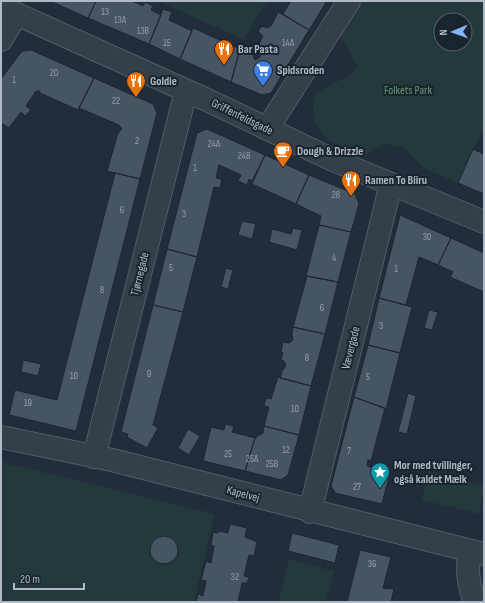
<svg xmlns="http://www.w3.org/2000/svg" width="485" height="603" viewBox="0 0 485 603" font-family="'Sofia Sans Condensed',sans-serif">
<rect width="100%" height="100%" fill="#212d3a"/>
<!-- green -->
<path fill="#23393b" fill-rule="evenodd" d="M158,1H267L244,40Z
M355,1H484V134L481,133L458,183L424,168L404,148L385,144L366,155C355,152 339,146 329,140C316,132 307,106 317,93C324,86 344,79 353,74L357,66L339,34ZM441,20H465V44H441Z
M1,462L215,514L194,602H1Z
M428,471L484,486L479,514L422,500Z
M289,559L334,571L326,602H278Z"/>
<!-- building -->
<path fill="#475463" stroke="#1c2631" d="M50,1H96L88,18Z
M96,1H132L143,6L145,2L153,6L151,10L161,15L149,44L88,18Z
M291,1H327L309,30L283,14Z
M163,9L172,12L169,20L192,31L180,59L149,44Z
M278,12L309,30L271,93L262,95L231,82L240,49L253,55L255,60L260,57L261,52L257,48L263,36L258,31L262,26L267,28L271,26Z
M193,28L240,49L231,82L180,59Z
M31,50L94,78L78,110L40,93V91H36L26,106L31,110L25,116L21,112L9,128L1,123V79L22,51Z
M94,78L153,104L157,113L140,179L107,171L118,133L122,129L119,125L79,108Z
M207,129L265,155L252,181L249,179L247,185L238,181L241,175L219,165L216,178L222,179L220,188L214,187L197,257L167,249L197,133Z
M473,149L484,154V194L458,183Z
M265,155L309,175L296,204L252,184Z
M115,173L140,179L76,431L9,415L15,390L57,400Z
M309,175L355,194L359,204L351,232L319,225L321,216L296,204Z
M400,215L451,238L438,265L419,257L406,305L379,298Z
M242,221L256,224L252,239L238,235Z
M319,225L351,232L338,282L306,276Z
M293,228L302,230L297,250L269,242L272,229L291,234Z
M451,238L484,253V292L450,277L453,272L438,265Z
M167,249L197,257L183,312L153,305Z
M226,268L233,270L228,289L221,287Z
M307,276L338,282L325,334L293,327Z
M379,298L412,307L400,353L368,345Z
M153,305L183,312L153,425L158,428L147,448L127,437L128,434L121,432Z
M429,310L438,312L432,330L424,328Z
M293,327L325,334L311,386L280,378L282,371L286,366L284,361L281,360L283,353L281,352L283,342L289,343L293,340L292,335Z
M368,345L400,353L386,409L354,397Z
M23,360L41,364L38,376L21,372Z
M278,377L311,386L299,435L264,426L269,407L264,406L266,398L271,399Z
M408,393L416,396L407,434L398,432Z
M354,397L385,408L371,461L368,460L367,466L390,473L382,504L335,493L331,486Z
M225,424L234,426L232,432L255,438L245,471L203,461L211,427L224,430Z
M264,426L299,435L288,475L281,480L245,471L255,438L263,433Z
M188,429L200,436L189,455L178,448Z
M230,524L247,528L245,537L257,542L254,556L249,555L244,576L249,577L247,583H242L238,602H196L198,594L203,596L206,581L201,580L206,561L211,563L214,546L211,545L213,532L218,533L219,531L228,533Z
M292,533L339,545L335,563L288,551Z
M150 550a14 14 0 1 1 28 0a14 14 0 1 1-28 0Z
M360,550L391,557L383,588L394,589L391,602H347Z"/>
<g fill="none" stroke-linecap="round" stroke-linejoin="round">
<defs>
<path id="minor" d="M1,7L205,99L333,160L484,222
M1,40L17,14
M267,129L349,1
M1,437L112,460L484,554
M94,457L186,91
M310,512L391,184
M470,551C466,569 468,585 475,602"/>
</defs>
<!-- minor casing -->
<use href="#minor" stroke="#535d68" stroke-width="24"/>
<!-- minor -->
<use href="#minor" stroke="#353f4a" stroke-width="22"/>
</g>
<!-- icons -->
<defs>
<symbol id="restaurant-pin" viewBox="-11 -11 22 30"><path d="M0 17L-7.5 6A9.5 9.5 0 1 1 7.5 6Z" fill="#e8710a" stroke="#1a242f"/><path d="M-5-6h1v4h1v-4h1v4h1v-4h1v5L-1.5 .5V6h-2V.5L-5-1ZM5-6V6H3V1.5H1.5Q1.5-4 5-6Z" fill="#fff"/></symbol>
<symbol id="supermarket-pin" viewBox="-11 -11 22 30"><path d="M0 17L-7.5 6A9.5 9.5 0 1 1 7.5 6Z" fill="#3f7fe0" stroke="#1a242f"/><path d="M-6-5.5h2.5l.6 2H6L4.5 2H-2.5L-4.4-4H-6ZM-1.5 3.2a1.3 1.3 0 1 0 .1 0ZM3 3.2a1.3 1.3 0 1 0 .1 0Z" fill="#fff"/></symbol>
<symbol id="cafe-pin" viewBox="-11 -11 22 30"><path d="M0 17L-7.5 6A9.5 9.5 0 1 1 7.5 6Z" fill="#e8710a" stroke="#1a242f"/><path d="M-5.5-4.5H6V0H3Q3 3.5 0 3.5H-2.5Q-5.5 3.5-5.5 0ZM3-3.2v2h1.7v-2ZM-6 4.5H4V6H-6Z" fill="#fff"/></symbol>
<symbol id="sight-pin" viewBox="-11 -11 22 30"><path d="M0 17L-7.5 6A9.5 9.5 0 1 1 7.5 6Z" fill="#0f9aa8" stroke="#1a242f"/><path d="M0-6L1.8-2.2L6-1.7L2.9 1.2L3.7 5.4L0 3.3L-3.7 5.4L-2.9 1.2L-6-1.7L-1.8-2.2Z" fill="#fff"/></symbol>
</defs>
<g fill-rule="evenodd">
<use href="#restaurant-pin" x="213" y="38" width="22" height="30"/>
<use href="#supermarket-pin" x="252" y="59" width="22" height="30"/>
<use href="#restaurant-pin" x="125" y="70" width="22" height="30"/>
<use href="#cafe-pin" x="272" y="140" width="22" height="30"/>
<use href="#restaurant-pin" x="340" y="169" width="22" height="30"/>
<use href="#sight-pin" x="369" y="461" width="22" height="30"/>
</g>
<g text-anchor="middle" dominant-baseline="central" stroke-width="4" stroke-linejoin="round" paint-order="stroke">
<!-- number labels -->
<g font-size="10" fill="#96a0ad">
<text x="105" y="12">13</text>
<text x="120" y="20">13A</text>
<text x="143" y="31">13B</text>
<text x="167" y="43">15</text>
<text x="288" y="43">14A</text>
<text x="54" y="73">20</text>
<text x="14" y="80">1</text>
<text x="116" y="101">22</text>
<text x="137" y="141">2</text>
<text x="214" y="144">24A</text>
<text x="244" y="156">24B</text>
<text x="195" y="168">1</text>
<text x="336" y="195">28</text>
<text x="122" y="210">6</text>
<text x="184" y="214">3</text>
<text x="427" y="237">30</text>
<text x="334" y="258">4</text>
<text x="171" y="268">5</text>
<text x="396" y="269">1</text>
<text x="102" y="290">8</text>
<text x="322" y="308">6</text>
<text x="381" y="326">3</text>
<text x="307" y="358">8</text>
<text x="149" y="374">9</text>
<text x="74" y="376">10</text>
<text x="368" y="377">5</text>
<text x="28" y="403">19</text>
<text x="295" y="409">10</text>
<text x="286" y="450">12</text>
<text x="349" y="451">7</text>
<text x="228" y="454">25</text>
<text x="252" y="459">25A</text>
<text x="272" y="464">25B</text>
<text x="357" y="487">27</text>
<text x="372" y="564">36</text>
<text x="235" y="577">32</text>
</g>
<!-- poi labels -->
<g font-size="12" font-weight="bold" fill="#b0bac6" stroke="#1a242f" text-anchor="start">
<text x="238" y="49">Bar Pasta</text>
<text x="277" y="70">Spidsroden</text>
<text x="150" y="81">Goldie</text>
<text x="297" y="151">Dough &amp; Drizzle</text>
<text x="365" y="180">Ramen To Bíiru</text>
<text x="394" y="465">Mor med tvillinger,<tspan x="394" dy="14">også kaldet Mælk</tspan></text>
</g>
<!-- park labels -->
<g font-size="12" fill="#67976f" stroke="#1a242f">
<text x="408" y="90">Folkets Park</text>
</g>
<!-- street labels -->
<g font-size="12" fill="#b0bac6" stroke="#1a242f">
<text transform="translate(242 117) rotate(26)">Griffenfeldsgade</text>
<text transform="translate(140 274) rotate(-76)">Tjørnegade</text>
<text transform="translate(351 348) rotate(-76)">Vævergade</text>
<text transform="translate(243 494) rotate(15)">Kapelvej</text>
</g>
</g>
<!-- border -->
<rect width="485" height="603" fill="none" stroke="#b0bac6" stroke-width="4"/>
<!-- north arrow -->
<g transform="translate(453 32) rotate(268)"><circle r="19" fill="#1a242f" stroke="#56606b"/>
<path d="M0-3L7 15L0 10L-7 15Z" fill="#83b6f8"/>
<text y="-6" font-size="11" font-weight="bold" text-anchor="middle" fill="#b0bac6">N</text>
</g>
<!-- scale -->
<path d="M14 583v6h70v-6" fill="none" stroke="#b0bac6" stroke-width="2"/>
<text x="20" y="583" font-size="12" fill="#b0bac6" stroke="#1a242f" stroke-width="3" paint-order="stroke">20 m</text>
</svg>
